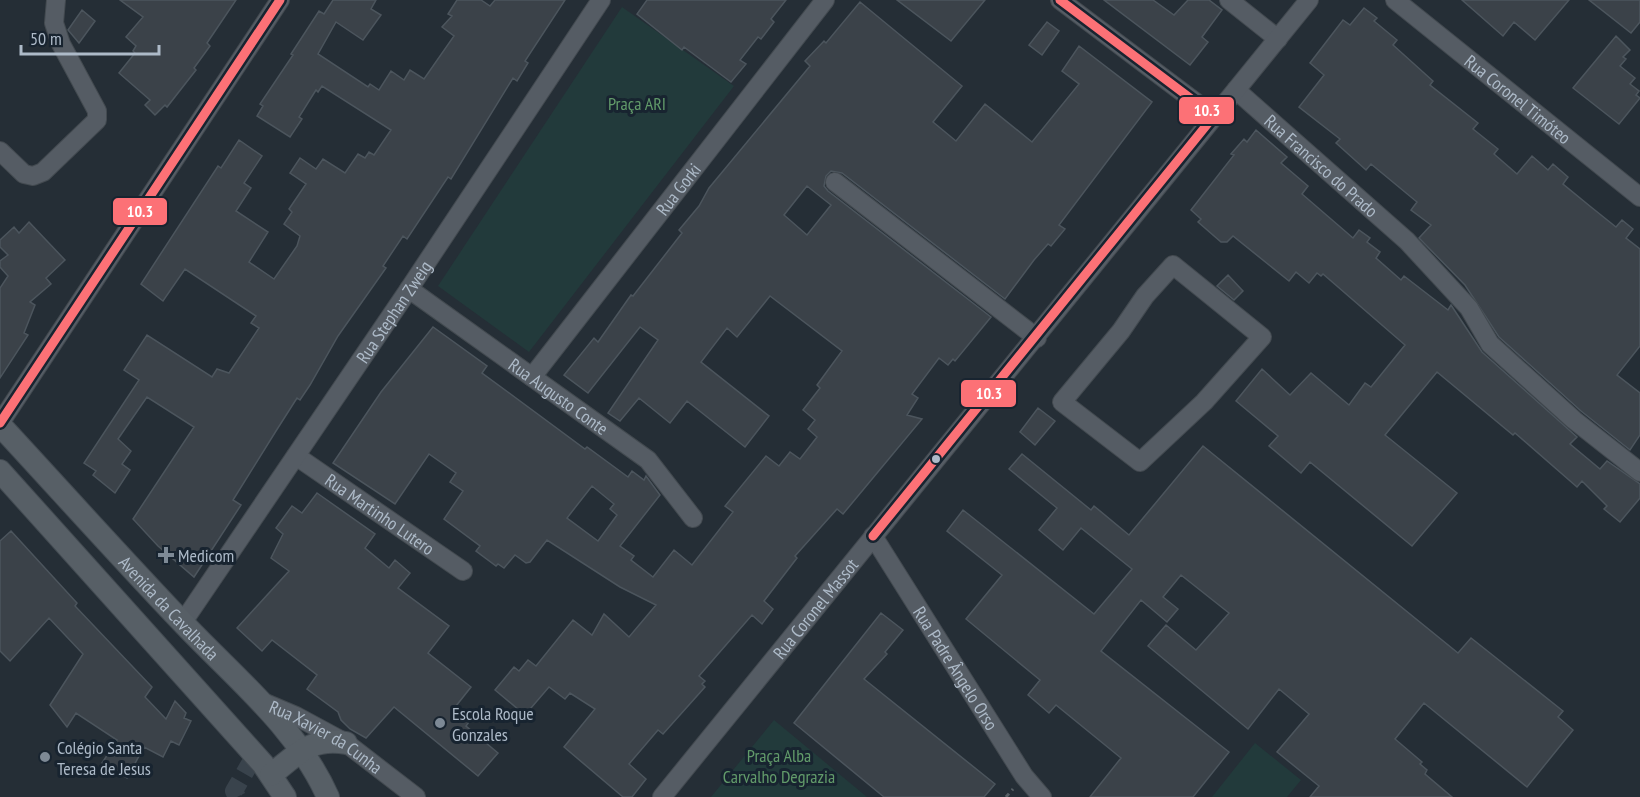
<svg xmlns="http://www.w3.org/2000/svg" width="1640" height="797" viewBox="0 0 1640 797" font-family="'PT Sans Narrow',sans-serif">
<rect width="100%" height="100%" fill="#252e36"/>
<!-- green -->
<path fill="#223a3b" d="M622,7L734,86L529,352L438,286Z
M774,720L867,797H711Z
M1255,743L1301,780L1287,797H1212Z"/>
<!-- building -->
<path fill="#3b4249" stroke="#4c555d" stroke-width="1.5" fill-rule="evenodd" d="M120,0H236L207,43L210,46L194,68L196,70L167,107L165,105L155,115L145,105L150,100L119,73L135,53L133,51L136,46L126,37L143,17Z
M333,0H376L371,9L381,15L363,40L336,22L318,54L368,87L370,84L379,90L391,71L404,80L410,70L424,79L454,36L442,27L452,16L448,14L457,0H481L490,6L495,0H565L525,61L528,63L517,81L513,78L451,179L448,177L407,239L403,236L383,266L386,268L338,336L310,385L300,400L297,398L276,431L233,500L241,505L194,577L158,546L133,519L194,427L147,397L118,439L131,451L122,464L130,470L115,493L93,475L96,471L84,463L139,380L124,370L147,335L212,377L217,369L229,373L259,328L251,323L256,316L185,269L163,301L141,284L218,166L221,168L239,140L262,156L244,183L251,188L236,211L268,232L249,262L274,279L297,246L300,236L284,224L292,212L289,209L306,184L290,173L300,158L316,169L323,159L345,173L358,154L365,158L369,152L374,155L391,130L322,86L318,92L316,90L299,117L302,119L290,137L257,116L263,106L260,104L293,55L291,54L319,11L324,14Z
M647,0H786L771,19L774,22L761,39L758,37L740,60L746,64L731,82L684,47L682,50L637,14Z
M897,0H985L951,41Z
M1104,0H1153L1174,15L1188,0H1209L1222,10L1202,37L1208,42L1190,65Z
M1462,0H1569L1535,40L1514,22L1503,36Z
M1589,0H1640V22L1631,33Z
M860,2L962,86L933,122L956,141L985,104L1032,142L1079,84L1062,71L1079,46L1152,102L1059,225L1065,229L1051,246L1048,244L1034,260L1005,299L842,173L831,171L826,176L824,186L828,191L991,317L955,361L953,359L948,365L939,358L912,394L918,398L907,415L922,419L843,514L837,509L795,556L797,558L764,601L773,609L762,624L752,615L699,676L705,681L702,684L705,687L663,734L658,730L629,764L646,779L632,797H623L564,747L595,709L570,693L565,699L549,687L525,715L495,690L514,667L519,671L528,660L536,666L573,620L592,635L604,614L629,637L656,605L620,587L547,540L530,562L526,563L515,555L504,568L498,564L496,566L476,551L480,546L444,519L463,491L450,482L456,473L429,454L395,504L333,463L381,392L433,327L487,366L482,373L585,449L587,447L628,477L632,471L644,480L646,476L660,495L620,546L634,556L631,560L653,577L674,550L692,565L733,512L725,506L766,456L779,466L790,452L800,459L817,437L808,429L815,420L803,410L820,388L817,385L842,351L770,296L737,337L727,328L701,362L769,416L745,447L687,401L670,423L639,398L620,421L608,413L658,340L640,327L588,393L564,375L594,338L598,342L631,295L633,296L682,233L679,230L699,206L709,188L810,66L805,61L824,41L826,43ZM807,186L831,205L807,235L784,215ZM592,486L614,504L610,509L617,515L598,541L567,518Z
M1364,8L1377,18L1374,21L1397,40L1393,45L1433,81L1430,85L1478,123L1473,129L1498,149L1494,154L1517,174L1532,156L1548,170L1553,164L1568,177L1563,184L1591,207L1616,227L1622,220L1633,229L1626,238L1640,249V346L1617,375L1640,393V435L1630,450L1581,411L1499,337L1465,285L1419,238L1431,225L1411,210L1417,202L1371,164L1366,170L1336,143L1340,139L1299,107L1324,75L1310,63L1343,20L1350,25Z
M82,10L95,21L79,43L68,30Z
M1047,22L1059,31L1042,55L1029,45Z
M1616,36L1630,50L1623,57L1626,59L1620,66L1635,78L1630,84L1639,91L1636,95L1640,98L1619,124L1573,88Z
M1256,130L1287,157L1281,163L1308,186L1302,194L1353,238L1359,230L1370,238L1367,242L1380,252L1376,258L1401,280L1404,276L1448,310L1451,305L1482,352L1577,437L1570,444L1600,469L1607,461L1640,484V498L1620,522L1604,509L1607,506L1582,481L1577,487L1515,433L1513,435L1437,372L1385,435L1457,493L1412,546L1310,462L1301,473L1269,446L1278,436L1236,401L1262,369L1290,395L1311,373L1349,405L1365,383L1371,387L1405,345L1323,274L1321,276L1317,273L1309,283L1296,272L1289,281L1233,236L1227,242H1221L1198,222L1201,219L1191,210L1234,155L1231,154L1244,139L1247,142Z
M29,222L65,260L46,278L51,284L30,302L35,305L24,333L28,335L0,378V288L8,276L0,267V261L8,255L0,247V240L14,227L19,233Z
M1228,275L1243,291L1234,300L1217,286Z
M1038,408L1055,421L1035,445L1020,432Z
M1203,446L1458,653L1471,638L1563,711L1558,717L1573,730L1527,787L1424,703L1395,739L1422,762L1420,764L1427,770L1425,774L1452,797H1310L1319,786L1277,752L1309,714L1279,689L1248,729L1148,646L1166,625L1196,650L1229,613L1181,575L1163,597L1178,609L1167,622L1141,600L1101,651L1229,752L1193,797H1090L1121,758L1056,705L1049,713L1028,695L1040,680L966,619L1002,575L947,531L963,510L1094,614L1132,569L1081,528L1063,550L1039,530L1057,508L1009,469L1022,454L1091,510L1094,506L1129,535Z
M317,493L375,534L365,548L389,568L395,560L410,573L398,588L449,626L428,653L471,687L456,706L471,719L466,726L498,753L478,776L394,707L366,738L350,729L341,720L338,712L307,689L317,675L272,640L262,651L237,628L289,571L271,558L283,534L276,528L292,506L302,513Z
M11,531L77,603L75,606L152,687L145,697L166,719L175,701L186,713L184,718L191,721L179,745L171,741L163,757L144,747L127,778L102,763L117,740L76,713L67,727L50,705L83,654L49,618L10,661L0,651V541Z
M881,613L903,630L885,652L887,654L864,679L995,784L984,797H884L794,723Z"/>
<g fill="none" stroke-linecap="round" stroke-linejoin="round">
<!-- minor-tunnel -->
<path stroke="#39434c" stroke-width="18" stroke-dasharray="18 9" stroke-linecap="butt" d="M237,797L234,791L255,755"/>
<defs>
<g id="minor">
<path d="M1060,0L1214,116"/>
<path d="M1229,0L1278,39"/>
<path id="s1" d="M1395,0L1640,197"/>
<path id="s2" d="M1236,90L1407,241L1469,308L1490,344L1574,420L1640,472"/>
<path d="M0,151L24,174L33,176L43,172L97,120V111L61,44L54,23L56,0"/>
<path d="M835,182L1037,338"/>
<path d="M1173,265L1262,337L1204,402L1140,462L1062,402L1121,331L1145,296Z"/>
<path id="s3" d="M409,289L648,460L693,518"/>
<path id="s4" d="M532,377L825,0"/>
<path d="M0,423L280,0"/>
<path id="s5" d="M296,456L463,571"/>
<path id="s6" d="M873,536L1024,776L1042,797"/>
<path id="s7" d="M183,622L409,289L601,0"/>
<path id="s8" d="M263,702L296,716L346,743L416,797"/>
<path id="s9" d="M662,797L1309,0"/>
</g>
<g id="major">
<path id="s10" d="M0,425C61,491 121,558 183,623C234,677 297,727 328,797"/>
<path d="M0,471L263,764L285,797"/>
<path d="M271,775C297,754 311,737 346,743"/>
</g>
</defs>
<!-- minor casing -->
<use href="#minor" stroke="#434a50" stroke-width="20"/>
<!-- major casing -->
<use href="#major" stroke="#424a51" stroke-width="24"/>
<!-- path -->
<path stroke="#586066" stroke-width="3" stroke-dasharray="4.5 4.5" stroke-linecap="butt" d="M1006,797L1013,789"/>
<!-- minor -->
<use href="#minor" stroke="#555c64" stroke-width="18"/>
<!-- major -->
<use href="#major" stroke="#575f66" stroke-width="22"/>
<defs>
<path id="bus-1" d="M0,423L280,0
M873,536L1214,116L1060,0"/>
</defs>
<!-- bus-1 casing -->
<use href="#bus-1" stroke="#182430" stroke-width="14"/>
<!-- bus-1 -->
<use href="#bus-1" stroke="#fc7176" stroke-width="9"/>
</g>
<!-- markers -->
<circle fill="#adbac8" stroke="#182430" stroke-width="2" cx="936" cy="459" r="5"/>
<g fill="#7d8995" stroke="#182430" stroke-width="2">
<path d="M163 546h6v6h6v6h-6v6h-6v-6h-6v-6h6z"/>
<circle cx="440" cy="723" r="6"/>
<circle cx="45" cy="757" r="6"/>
</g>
<g text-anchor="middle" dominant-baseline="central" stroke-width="6" stroke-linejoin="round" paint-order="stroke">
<!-- street labels -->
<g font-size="18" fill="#adbac8" stroke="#182430">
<text stroke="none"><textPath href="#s1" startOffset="158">Rua Coronel Timóteo</textPath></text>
<text stroke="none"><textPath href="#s2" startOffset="114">Rua Francisco do Prado</textPath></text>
<text stroke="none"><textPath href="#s4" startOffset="238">Rua Gorki</textPath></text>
<text stroke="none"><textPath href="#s7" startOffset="375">Rua Stephan Zweig</textPath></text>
<text stroke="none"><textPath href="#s3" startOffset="184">Rua Augusto Conte</textPath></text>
<text stroke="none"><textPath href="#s5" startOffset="102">Rua Martinho Lutero</textPath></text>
<text stroke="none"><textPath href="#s10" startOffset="249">Avenida da Cavalhada</textPath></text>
<text stroke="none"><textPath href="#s9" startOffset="243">Rua Coronel Massot</textPath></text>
<text stroke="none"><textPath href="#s6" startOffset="156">Rua Padre Ângelo Orso</textPath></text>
<text stroke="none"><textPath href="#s8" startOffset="72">Rua Xavier da Cunha</textPath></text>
</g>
<!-- park labels -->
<g font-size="18" fill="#629b6a" stroke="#182430">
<text x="637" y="103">Praça ARI</text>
<text x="779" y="755">Praça Alba<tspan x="779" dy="21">Carvalho Degrazia</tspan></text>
</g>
<!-- poi labels -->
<g font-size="18" fill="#adbac8" stroke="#182430" text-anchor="start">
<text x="178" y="555">Medicom</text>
<text x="452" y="713">Escola Roque<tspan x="452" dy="21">Gonzales</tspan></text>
<text x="57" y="747">Colégio Santa<tspan x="57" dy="21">Teresa de Jesus</tspan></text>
</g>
</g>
<g stroke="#182430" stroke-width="2">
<rect x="1178" y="96" width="57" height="29" rx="6" fill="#fc7176"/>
<rect x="112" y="197" width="56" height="29" rx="6" fill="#fc7176"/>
<rect x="960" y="379" width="57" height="29" rx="6" fill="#fc7176"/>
</g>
<g font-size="16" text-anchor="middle" font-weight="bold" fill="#fff">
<text x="1207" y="116">10.3</text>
<text x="140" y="217">10.3</text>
<text x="989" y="399">10.3</text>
</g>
<!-- scale -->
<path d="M21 45v9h138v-9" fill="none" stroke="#adbac8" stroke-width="3"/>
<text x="30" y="45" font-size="18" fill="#adbac8" stroke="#182430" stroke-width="4.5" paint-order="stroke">50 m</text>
</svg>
